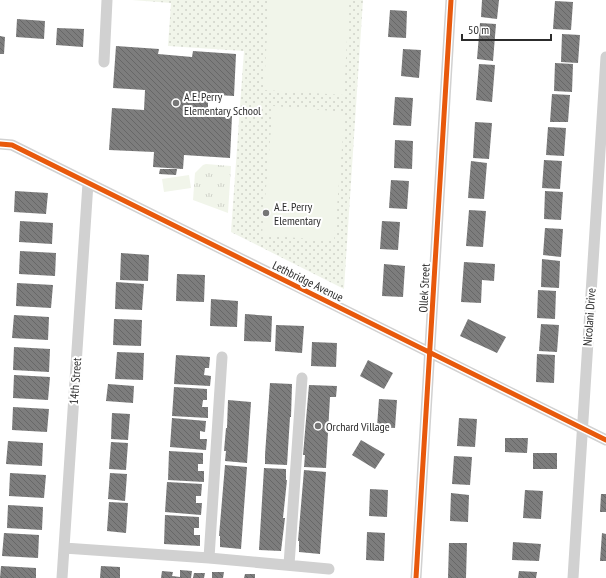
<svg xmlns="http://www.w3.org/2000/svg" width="606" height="578" viewBox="0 0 606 578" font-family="'PT Sans Narrow',sans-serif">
<defs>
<pattern id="grass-dots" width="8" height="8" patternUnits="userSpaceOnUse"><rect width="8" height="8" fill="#f1f5ea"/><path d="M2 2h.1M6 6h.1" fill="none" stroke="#cfd2c9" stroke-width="1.8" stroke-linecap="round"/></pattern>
<pattern id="park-tufts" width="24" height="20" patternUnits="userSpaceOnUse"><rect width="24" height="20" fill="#f1f5ea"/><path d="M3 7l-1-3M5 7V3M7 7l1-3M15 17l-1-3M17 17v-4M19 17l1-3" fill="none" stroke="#cfd2c9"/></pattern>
<pattern id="building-back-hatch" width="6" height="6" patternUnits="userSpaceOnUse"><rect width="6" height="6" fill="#7d7d7d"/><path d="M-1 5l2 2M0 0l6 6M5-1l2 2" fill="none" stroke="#676767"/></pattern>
</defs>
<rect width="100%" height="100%" fill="#fff"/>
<!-- grass -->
<path fill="url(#grass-dots)" d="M132,0H363L344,289L231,232L244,51L168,46L171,3Z"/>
<!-- park -->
<path fill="url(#park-tufts)" d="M206,164L231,166L228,213L193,200L195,173L203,165Z"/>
<!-- pitch -->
<path fill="#f1f5ea" d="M269,0H349L344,95L264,90Z
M273,106L345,112L334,241L262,235Z
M189,175L191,188L164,192L162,179Z"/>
<!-- building -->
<path fill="url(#building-back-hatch)" d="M482,0H499L497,19L481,17Z
M555,1L573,2L571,30L553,29Z
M390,10L407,11L406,38L388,37Z
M17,19L45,21L44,39L16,37Z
M480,23L496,24L493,61L477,59Z
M57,28L84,29L83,47L56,45Z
M562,34L580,35L578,63L561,62Z
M0,36L5,37L4,54H0Z
M116,46L159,49L158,54L192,57L193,51L236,54L234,96L201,94V98L208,99V110H201L200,114L232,116L230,158L184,155L183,169L153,167L154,152L109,150L112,108L144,110L145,90L113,88Z
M403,49L421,50L419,78L401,76Z
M555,63L573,64L572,92L554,91Z
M479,64L495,65L492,102L476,100Z
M552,94L570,95L568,122H550Z
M395,97L413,98L411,126L393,125Z
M475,122L492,123L489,159L473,158Z
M548,127L566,128L564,156L546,155Z
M395,140L413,141L412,169L394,168Z
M544,160L562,161L560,189L542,188Z
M471,161L487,163L484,199L468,198Z
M160,169H177L176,175L159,174Z
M391,180L409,181L407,209L389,208Z
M15,191L48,193L46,214L14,212Z
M545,191L563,192L561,220L544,219Z
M469,210L486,211L483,247L466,246Z
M20,221L53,223L52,244L19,242Z
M382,221L400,222L398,250L380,249Z
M545,228L563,229L561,257L543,255Z
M20,251L56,253L55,276L19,274Z
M121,253L149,255L148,281L120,280Z
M542,259L560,261L559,288L541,287Z
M464,262L495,264L494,281L482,280L481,303L461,302Z
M384,264L405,266L403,297L382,296Z
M177,274L205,275L204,302L176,301Z
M116,282L144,284L142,310L115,309Z
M17,283L53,285L51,308L16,306Z
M538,290L556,291L555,319L537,318Z
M211,299L238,301L237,327L210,326Z
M245,314L272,316L271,342L244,341Z
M14,315L49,317L48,340L12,338Z
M114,319L142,320L141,346L113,345Z
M468,319L506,337L497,353L460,336Z
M541,324L559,325L557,352L539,351Z
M276,325L304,326L302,353L275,351Z
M312,342L337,343L336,367L311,366Z
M14,347L50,349L49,372L13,370Z
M117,352L144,353L143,380L115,379Z
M537,354L555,355L554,383L536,382Z
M176,355L210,357L209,368H205L204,375L211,376L210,386L174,384Z
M368,360L393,373L384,389L360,376Z
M14,375L50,377L48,400L13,398Z
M270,383L292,384L291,417H290L287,465L265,464V455Z
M108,384L134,386L133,403L106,401Z
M309,385L337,386L336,397H330L326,468L304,467L305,455H303Z
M174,387L207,389V400H203L202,407H208V418L172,416Z
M379,399L397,400L395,428L377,427Z
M228,400L251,402L247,463L225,461L226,451H224L226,428H227Z
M13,407L49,409L47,432L12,430Z
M112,413L130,414L128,440L111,439Z
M172,418L206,421L205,432L200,431V439H207L206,450L170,447Z
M459,418L477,419L475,447L457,446Z
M505,438H528L527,453L505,452Z
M361,440L385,454L375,469L352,455Z
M8,441L43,443L42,466L6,464Z
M111,442L128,443L126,470L109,469Z
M169,451L203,453V464H198V471H204V482L168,480Z
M533,453H557V469H533Z
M454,456L472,457L470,485L452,484Z
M225,465L247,467L241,549L220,547V536H219Z
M264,468L286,469V480H287L283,518H285L281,551L259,550Z
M304,470L326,472L320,554L299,552V541H298Z
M10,473L46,475L44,498L9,496Z
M110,473L127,474L125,501L108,499Z
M167,482L202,484L201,496H196V503H202L201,515L165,512Z
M370,489L388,490L387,517L369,516Z
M525,490L543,491L541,519L523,518Z
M451,493L469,495L468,522L450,521Z
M601,494H606V512H600Z
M109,502L128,503L126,533L107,531Z
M8,505L43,507L42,530L7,528Z
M165,515L199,517V528H194V535H200V546L164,544Z
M367,532L385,533L384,561L366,560Z
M4,533L39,535L38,558L2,556Z
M602,533L606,534V561H600Z
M513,542L541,544L539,561L512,560Z
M449,543H467L466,578H448Z
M1,566L36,568V578H0Z
M101,566L120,567V578H100Z
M180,570L192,571L191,578H161L162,571L173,572L172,576L180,577Z
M519,571L537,572L536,578H518Z
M212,572H224L223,578H212Z
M194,573H205L204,578H193Z
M245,574H255V578H244Z"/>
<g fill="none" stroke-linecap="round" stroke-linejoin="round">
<!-- minor -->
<path stroke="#d1d1d1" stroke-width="11" d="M104,62L107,0
M0,144L12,145L606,440
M64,548L209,558L329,569
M209,558L222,357
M289,565L302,378
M62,578L88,183
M416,578L451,0
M573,578L606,57"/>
<defs>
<path id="cycleway" d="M0,144L12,145L606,440
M416,578L451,0"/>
</defs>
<!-- cycleway casing -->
<use href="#cycleway" stroke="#fff" stroke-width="8"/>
<!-- cycleway -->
<use href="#cycleway" stroke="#e8590c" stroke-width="5"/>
</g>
<!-- markers -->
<g fill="#767676" stroke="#fff" stroke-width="1.5">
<circle cx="176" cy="103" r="4"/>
<circle cx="266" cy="213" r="4"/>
<circle cx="318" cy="426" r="4"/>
</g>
<g text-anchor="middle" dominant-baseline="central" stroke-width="4" stroke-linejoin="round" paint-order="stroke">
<!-- poi labels -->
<g font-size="12" fill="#2c2c2c" stroke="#fff" text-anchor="start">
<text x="184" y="96">A.E. Perry<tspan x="184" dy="14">Elementary School</tspan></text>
<text x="274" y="206">A.E. Perry<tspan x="274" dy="14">Elementary</tspan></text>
<text x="326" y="426">Orchard Village</text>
</g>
<!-- street labels -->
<g font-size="12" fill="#2c2c2c" stroke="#fff">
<text transform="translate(308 281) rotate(26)">Lethbridge Avenue</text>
<text transform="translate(424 288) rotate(-87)">Ollek Street</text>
<text transform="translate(589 317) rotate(-86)">Nicolani Drive</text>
<text transform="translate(75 381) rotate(-86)">14th Street</text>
</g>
</g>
<!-- scale -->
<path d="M462 34v6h89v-6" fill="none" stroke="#2c2c2c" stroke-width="2"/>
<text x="468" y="34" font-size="12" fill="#2c2c2c" stroke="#ffffff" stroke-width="3" paint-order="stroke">50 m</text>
</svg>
